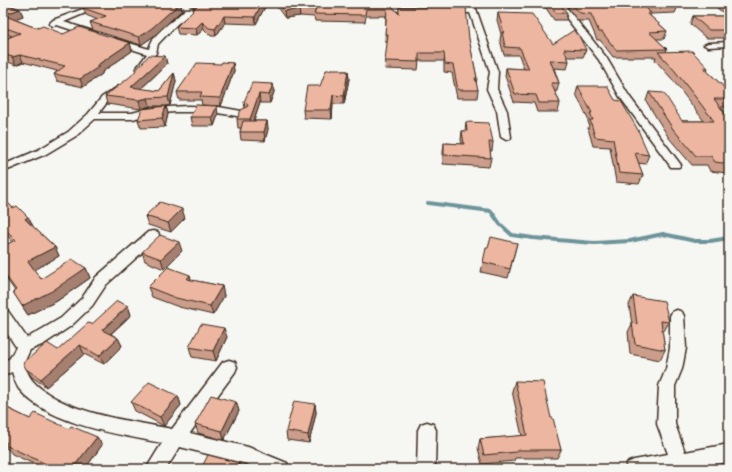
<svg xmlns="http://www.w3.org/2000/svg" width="732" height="472" viewBox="0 0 732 472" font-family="Sriracha,sans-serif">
<rect width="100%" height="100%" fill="#f6f6f2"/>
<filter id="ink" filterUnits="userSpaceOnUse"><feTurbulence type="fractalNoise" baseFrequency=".025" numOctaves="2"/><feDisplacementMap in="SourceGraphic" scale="8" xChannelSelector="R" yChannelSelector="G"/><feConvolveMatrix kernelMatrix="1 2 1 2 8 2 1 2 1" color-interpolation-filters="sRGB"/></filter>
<g filter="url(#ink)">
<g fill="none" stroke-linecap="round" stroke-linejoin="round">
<!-- stream -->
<path stroke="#6d949a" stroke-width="4" d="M428,203L491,211L500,224L512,235L533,238L594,243L630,241L663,234L695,241H710L729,238"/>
<defs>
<path id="street" d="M8,3H18L3,10V5Z
M99,3H109L64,22L96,32V36H90L57,25L53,26L49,24L53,20Z
M159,3L186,4L193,8L191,13L177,24L158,44L156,53L143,71H137L136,69L147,54L110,42L109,40L113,38L149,49C153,31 174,22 185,9L163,5Z
M466,3H474L498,72L497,89L507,111L511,137L510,139L506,140L501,137L497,111L487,89L490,72L470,13H450L446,11L450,9H468Z
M483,3H568L569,5L566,7L606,57L629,96L681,165L679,167H671L620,97L599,60L558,7L487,5Z
M729,42V46L708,47L704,45L708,43Z
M119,86L122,87L124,89L122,91L108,101L99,113H132L150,108L188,106L219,107L247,112L248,114L243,117L211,112H175L150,114L133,119H95L76,136L46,154L3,172V165L38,150L68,132L88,114L102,97Z
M153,231L158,232L159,235L158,238L106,285L92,306L71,326L44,344L30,350L24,363C26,368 28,375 32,380C60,413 131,421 172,429L223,362L229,360L235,362L237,367L235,372L190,433L248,447L287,463L289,469H258L247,464L180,447L166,469H146L162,443C120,435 47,424 19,389C16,385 14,378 12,372L3,376V362L10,358L16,347L3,327V309L8,311L27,338L61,318L82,298L96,277L148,232Z
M677,310L682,312L684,316L686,348L682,369L675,386V424L685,452L729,444V462L686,469H625L627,463L634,460L668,454L657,424L659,386L666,369L670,348V316L672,312Z
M427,422L433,424L436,430L435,469H417L418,430L421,424Z"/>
</defs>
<!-- street casing -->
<use href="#street" stroke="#3b2a1e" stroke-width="3"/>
<!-- street -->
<use href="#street" fill="#f6f6f2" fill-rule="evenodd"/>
</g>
<!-- wall -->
<path fill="#cb9d8a" stroke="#3b2a1e" d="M31,3H55L43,7Z
M187,3H267L256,24L225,23L216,36H211L204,29L197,35L178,34L176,27L196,7L194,8Z
M274,3H299L300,4H304L302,3H383V6L311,5L392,6L399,13V7H448L399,6V3H463L462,7L477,78L476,85L478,90L477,98H457L452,73L444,72V61H419L418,70L385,69L388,42H385L386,16H366L365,22L315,21L314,17L300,16L285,18Z
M548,3H559L567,13L566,20H554L546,8Z
M569,3H675L678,6L675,13L651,14L650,16L667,31L664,39H656L667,49L666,52L708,68L707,71L729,92V107H721L729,119V169L727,173L710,171L707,165H692L669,138L646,101L649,92L682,121H704L672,79L655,60L656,57H613L600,40H597L589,21H578L568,8Z
M711,3H729V38H706L690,24L693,16H727Z
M3,4L20,9L23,16L14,19L31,26L63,34L130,43L132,51L102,72V74L83,87L57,81L54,74L57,71L23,62L16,65L3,60V40L12,36L3,33Z
M83,8L182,10L154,36L141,45L93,30L90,22L98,20L86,15Z
M498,13L553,44L586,50L583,57H567L569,61L567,69L554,68L559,83L557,91H555L560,103L558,112H537L534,103L514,102L505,76L506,68L524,69L519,55H504L500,40L501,34L497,20Z
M165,56L167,64L141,89L159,91L174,73L176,81L170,105L166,106L168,114L165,127L141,128L138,120L165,106H150L141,109L107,104L105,96Z
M233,63L234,71L221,106L202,105L201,100H179L177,92L221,64Z
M342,71H348L349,79L344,104H333L332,119L304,118L303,110L320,86Z
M273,84L274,92L270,103H260L254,121H267L268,129L265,141L241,140L240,132L241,128H238L237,119L245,108L244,102Z
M578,86L615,100L649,155L645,164L638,163L643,175L639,184L616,182L610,147L593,146L588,128L589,124L588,122V119L576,94Z
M218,115L214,126H192L190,117Z
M466,122L493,142L492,151H490L491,158L489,167L443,164V152L444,143L462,144L461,140L462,131H465Z
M3,198L13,208L55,247L59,256L34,270L41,279L86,268L90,278L57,301L28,315L13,292L15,291L3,274V246L13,242L4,232L3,233Z
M145,216L185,218L171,232L148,225Z
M517,243L508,278L481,272L483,262L488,248Z
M182,251L164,269L145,261L142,252Z
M190,275L191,280L222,286L224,296L213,315L179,307L152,297L148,287Z
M633,296L669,322L664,331H662L665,350L660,360L630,354L628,332L632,324L629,305Z
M128,306L131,315L111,334L118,338L122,346L104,364L84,354L46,387L32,377L26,369L58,350L92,324Z
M227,337L216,361L192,357L189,347Z
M515,381L551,418L561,450L557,458H515L514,461L482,464L478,448L480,439L522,436L512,391Z
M178,396L181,405L164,426L135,411L131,402Z
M236,402L239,411L224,440L198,433L195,424Z
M315,404L316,413L309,443L287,440L286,431Z
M3,406L30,419L97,437L102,445L85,469H45L12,454L9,450L3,446Z"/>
<!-- shaded-wall -->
<path fill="#a57f70" stroke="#3b2a1e" d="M42,3H55L43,7Z
M181,3L182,10L154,36L141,45L139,37Z
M193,3H196V7L194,8Z
M262,3H267L256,24L255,17Z
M20,9L23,16L6,22L3,15Z
M299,9L300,16L285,18L284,11Z
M224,16L225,23L216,36L215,29Z
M202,22L204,29L197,35L196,28Z
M130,43L132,51L102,72V74L83,87L80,79L96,66Z
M20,55L23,62L16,65L12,57Z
M165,56L167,64L133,96L131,87Z
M233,63L234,71L221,106L220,98Z
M348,71L349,79L344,104V96Z
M174,73L176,81L170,105L168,97Z
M273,84L274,92L270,103L269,95Z
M259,94L260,103L251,128L250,119Z
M333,95V104L332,119L331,110Z
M148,98L150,106L141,109L139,100Z
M166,106L168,114L165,127L162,118Z
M217,106L218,115L214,126L212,117Z
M267,121L268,129L265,141L264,132Z
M182,209L185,218L171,232L168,223Z
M28,217L33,226L25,219Z
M179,242L182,251L164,269L161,259Z
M55,247L59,256L33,271L28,261Z
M86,268L90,278L57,301L28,315L22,306Z
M190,275L193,285L187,279Z
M222,286L224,296L213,315L210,306Z
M128,306L131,315L106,338L102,330Z
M224,328L227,337L216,361L213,351Z
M118,338L122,346L104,364L99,356Z
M80,345L84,354L46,387L41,379Z
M178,396L181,405L164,426L160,417Z
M236,402L239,411L224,440L222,431Z
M315,404L316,413L309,443L308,435Z
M97,437L102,445L85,469H72Z
M239,463L240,469H236Z"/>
<!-- building -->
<path fill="#ecb6a0" stroke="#3b2a1e" d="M95,3H180L152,28L139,37L90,22L106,16L83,8Z
M198,3H262L255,17L224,16L215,29L209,28L202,22L196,28L176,27L199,4Z
M279,3H299L300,4L392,6L399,14V7H466L469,39L477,78H475L478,90H458L453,65L445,64L444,53H419V62L385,61L388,34H385L387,9H366L365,15L314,14L316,9H299L284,11Z
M549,3H559L567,13H556Z
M571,3H675L678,6H644L651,13H647L667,31L649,32L667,49L616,50L602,32H599L591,14L580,13Z
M723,3H729V8Z
M3,4H4L20,9L3,15Z
M498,13L532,14L553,44L574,30L576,34H578L586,50L564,49L569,61L550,60L559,83H551L560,103H539L536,95L515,94L506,68L529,69L520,48L505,47L502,32L504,33Z
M3,15L31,26L38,28L43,26L63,34L79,27L130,43L96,66H100L80,79L54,74L65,66L20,55L12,57L3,54V50L5,49L3,48V40L20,33L3,27Z
M693,16H729V30H709Z
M692,51L708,68H704L729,92V99H714L729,119V144H726L729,147V156H726L729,161V164L715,162L711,156H696L673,129L649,92L664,93L682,121H714L675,71L658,52Z
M149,55L165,56L131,87L159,91L174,73L168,97L148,98L139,100L105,96L131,76Z
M222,62L233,63L220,98L200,97L202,92H177L197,63L221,64Z
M331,69H341V71H348L344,96L333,95L331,110H303L307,86H320L326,70H330Z
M252,83L273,84L269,95L259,94L250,119H237L241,110L248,106L247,103L244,102Z
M578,86H607L615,100L621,101L638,130L649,155L635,153L643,175L619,173L613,139L595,137L590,120H593L590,113H592Z
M196,105L217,106L212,117H190Z
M166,106L162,118L138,120L142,109Z
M243,121H267L264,132H240Z
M466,122L489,123L493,142H489L491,158L444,155V143L464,144L462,131H467Z
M3,198L13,208L17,206L28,217L25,219L55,247L28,261L41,279L72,259L86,268L52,291L22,306L13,292L16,290L3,272V246L16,240L3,227Z
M160,202L182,209L168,223L145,216Z
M160,235L179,242L161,259L142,252Z
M491,237L517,243L510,269L483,262L486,248H488Z
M168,267L190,275L187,279L222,286L210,306L176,298L148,287Z
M633,296L664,301L669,322L661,321L665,350L635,344L632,323L637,324Z
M117,301L128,306L102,330L118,338L99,356L80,345L41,379L26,369L23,363L47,343L58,350L88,323L92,324Z
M201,324L224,328L213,351L189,347Z
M515,381L543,382L551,418H553L561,450H517V452L484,455L480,439L527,435Z
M149,382L178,396L160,417L131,402Z
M211,395L236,402L222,431L195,424Z
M294,401L315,404L308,435L286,431Z
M3,406L30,419L35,413L69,429L71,426L97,437L72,469H57L5,445L7,443L3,441Z
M208,455L239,463L236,469H201Z"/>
</g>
<!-- margin -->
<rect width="732" height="472" fill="none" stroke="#f6f6f2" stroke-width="16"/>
<rect x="8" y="8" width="716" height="456" fill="none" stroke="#3b2a1e" stroke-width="1.5" filter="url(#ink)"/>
</svg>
